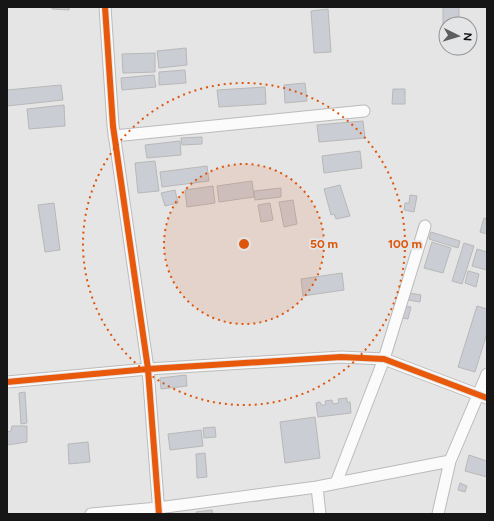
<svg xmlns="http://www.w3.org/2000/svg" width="494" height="521" viewBox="0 0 494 521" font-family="Figtree,sans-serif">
<rect width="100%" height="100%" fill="#e5e5e5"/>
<!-- building -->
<path fill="#cbcdd4" stroke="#b8b8b8" d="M52,7H69V10L52,9Z
M443,7H459V24H446V29H443Z
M328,9L331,52L314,53L311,11Z
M186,48L187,65L159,68L157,51Z
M155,53V72L123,73L122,54Z
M185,70L186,83L159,85V72Z
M154,75L156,87L122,90L121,78Z
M305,83L307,101L285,103L284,85Z
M61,85L63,100L7,106V90Z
M265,87L266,104L219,107L217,90Z
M393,89H405V104H392Z
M64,105L65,126L29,129L27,109Z
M363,121L365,138L319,142L317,125Z
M202,137V144L182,145L181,138Z
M180,141L181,155L147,158L145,145Z
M360,151L362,168L324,173L322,156Z
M155,161L159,191L138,193L135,163Z
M207,166L209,181L162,187L160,172Z
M252,181L254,197L219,202L217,186Z
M340,185L350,216L336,219L334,214L331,215L324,189Z
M213,186L215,203L187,207L185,190Z
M281,188V197L255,200L254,191Z
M175,190L178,203L165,206L161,193Z
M410,195L417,196L414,212L404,210L405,203H409Z
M293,200L297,224L284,227L279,202Z
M54,203L60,250L45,252L38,205Z
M270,203L273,220L261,222L258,205Z
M484,218L487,219V234L480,232Z
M431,232L460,241L458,248L429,239Z
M432,242L451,248L443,273L424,268Z
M464,243L474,246L462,284L452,281Z
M477,249L487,252V270L472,266Z
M468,271L479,274L476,287L465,283Z
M342,273L344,290L303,296L301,279Z
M409,293L421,295L420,302L408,300Z
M405,306L411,307L408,319L403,318Z
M477,306L487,309V333L475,372L458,367Z
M186,375L187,386L161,389L160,378Z
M25,392L27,423L21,424L19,393Z
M347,398V402H350L351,413L318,417L316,403L320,402L321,405H326L325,401L332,400L333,404L339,403L338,399Z
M315,417L320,458L285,463L280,422Z
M12,426H27V442L7,445V432L11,431Z
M215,427L216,437L204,438L203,428Z
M201,430L203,446L170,450L168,434Z
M88,442L90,462L69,464L68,444Z
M205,453L207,477L197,478L196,454Z
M469,455L487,461V477L465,471Z
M460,483L467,486L465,492L458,490Z
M212,510L213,514H196V512Z"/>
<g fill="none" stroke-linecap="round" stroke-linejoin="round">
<defs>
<path id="minor" d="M105,7L113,126L148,369L159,514
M114,136L364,111
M7,382L148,369L341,357L384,359L487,398
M336,483L384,359L425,226
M317,487L320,514
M91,514L158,508L317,487L450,461
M438,514L450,461L487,374"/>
</defs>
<!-- minor casing -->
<use href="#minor" stroke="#bbb" stroke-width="13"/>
<!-- minor -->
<use href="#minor" stroke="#fbfbfb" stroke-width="11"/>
<defs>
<path id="cycleway" d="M105,7L113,126L148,369L159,514
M7,382L148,369L341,357L384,359L487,398"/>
</defs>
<!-- cycleway casing -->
<use href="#cycleway" stroke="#e4e5e6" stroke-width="8"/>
<!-- cycleway -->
<use href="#cycleway" stroke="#e8590c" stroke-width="6"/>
</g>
<!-- distance rings -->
<circle cx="244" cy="244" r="80" fill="#de560c" fill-opacity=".12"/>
<g fill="none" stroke="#de560c" stroke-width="2" stroke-dasharray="2 4">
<circle cx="244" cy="244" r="80"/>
<circle cx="244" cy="244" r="161"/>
</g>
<circle cx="244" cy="244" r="6" fill="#de560c" stroke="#e4e5e6" stroke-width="2"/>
<g font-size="12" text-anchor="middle" font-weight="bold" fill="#de560c" stroke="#e4e5e6" stroke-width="3.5" stroke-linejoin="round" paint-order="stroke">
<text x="324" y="248">50 m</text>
<text x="405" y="248">100 m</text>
</g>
<!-- border -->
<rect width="494" height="521" fill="none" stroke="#161616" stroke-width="16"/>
<!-- north arrow -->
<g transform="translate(458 36) rotate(95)"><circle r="19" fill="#e4e5e6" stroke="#929293"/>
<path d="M0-3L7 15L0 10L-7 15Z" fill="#5e5e5e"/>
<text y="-6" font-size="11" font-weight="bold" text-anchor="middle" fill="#161616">N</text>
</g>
</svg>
